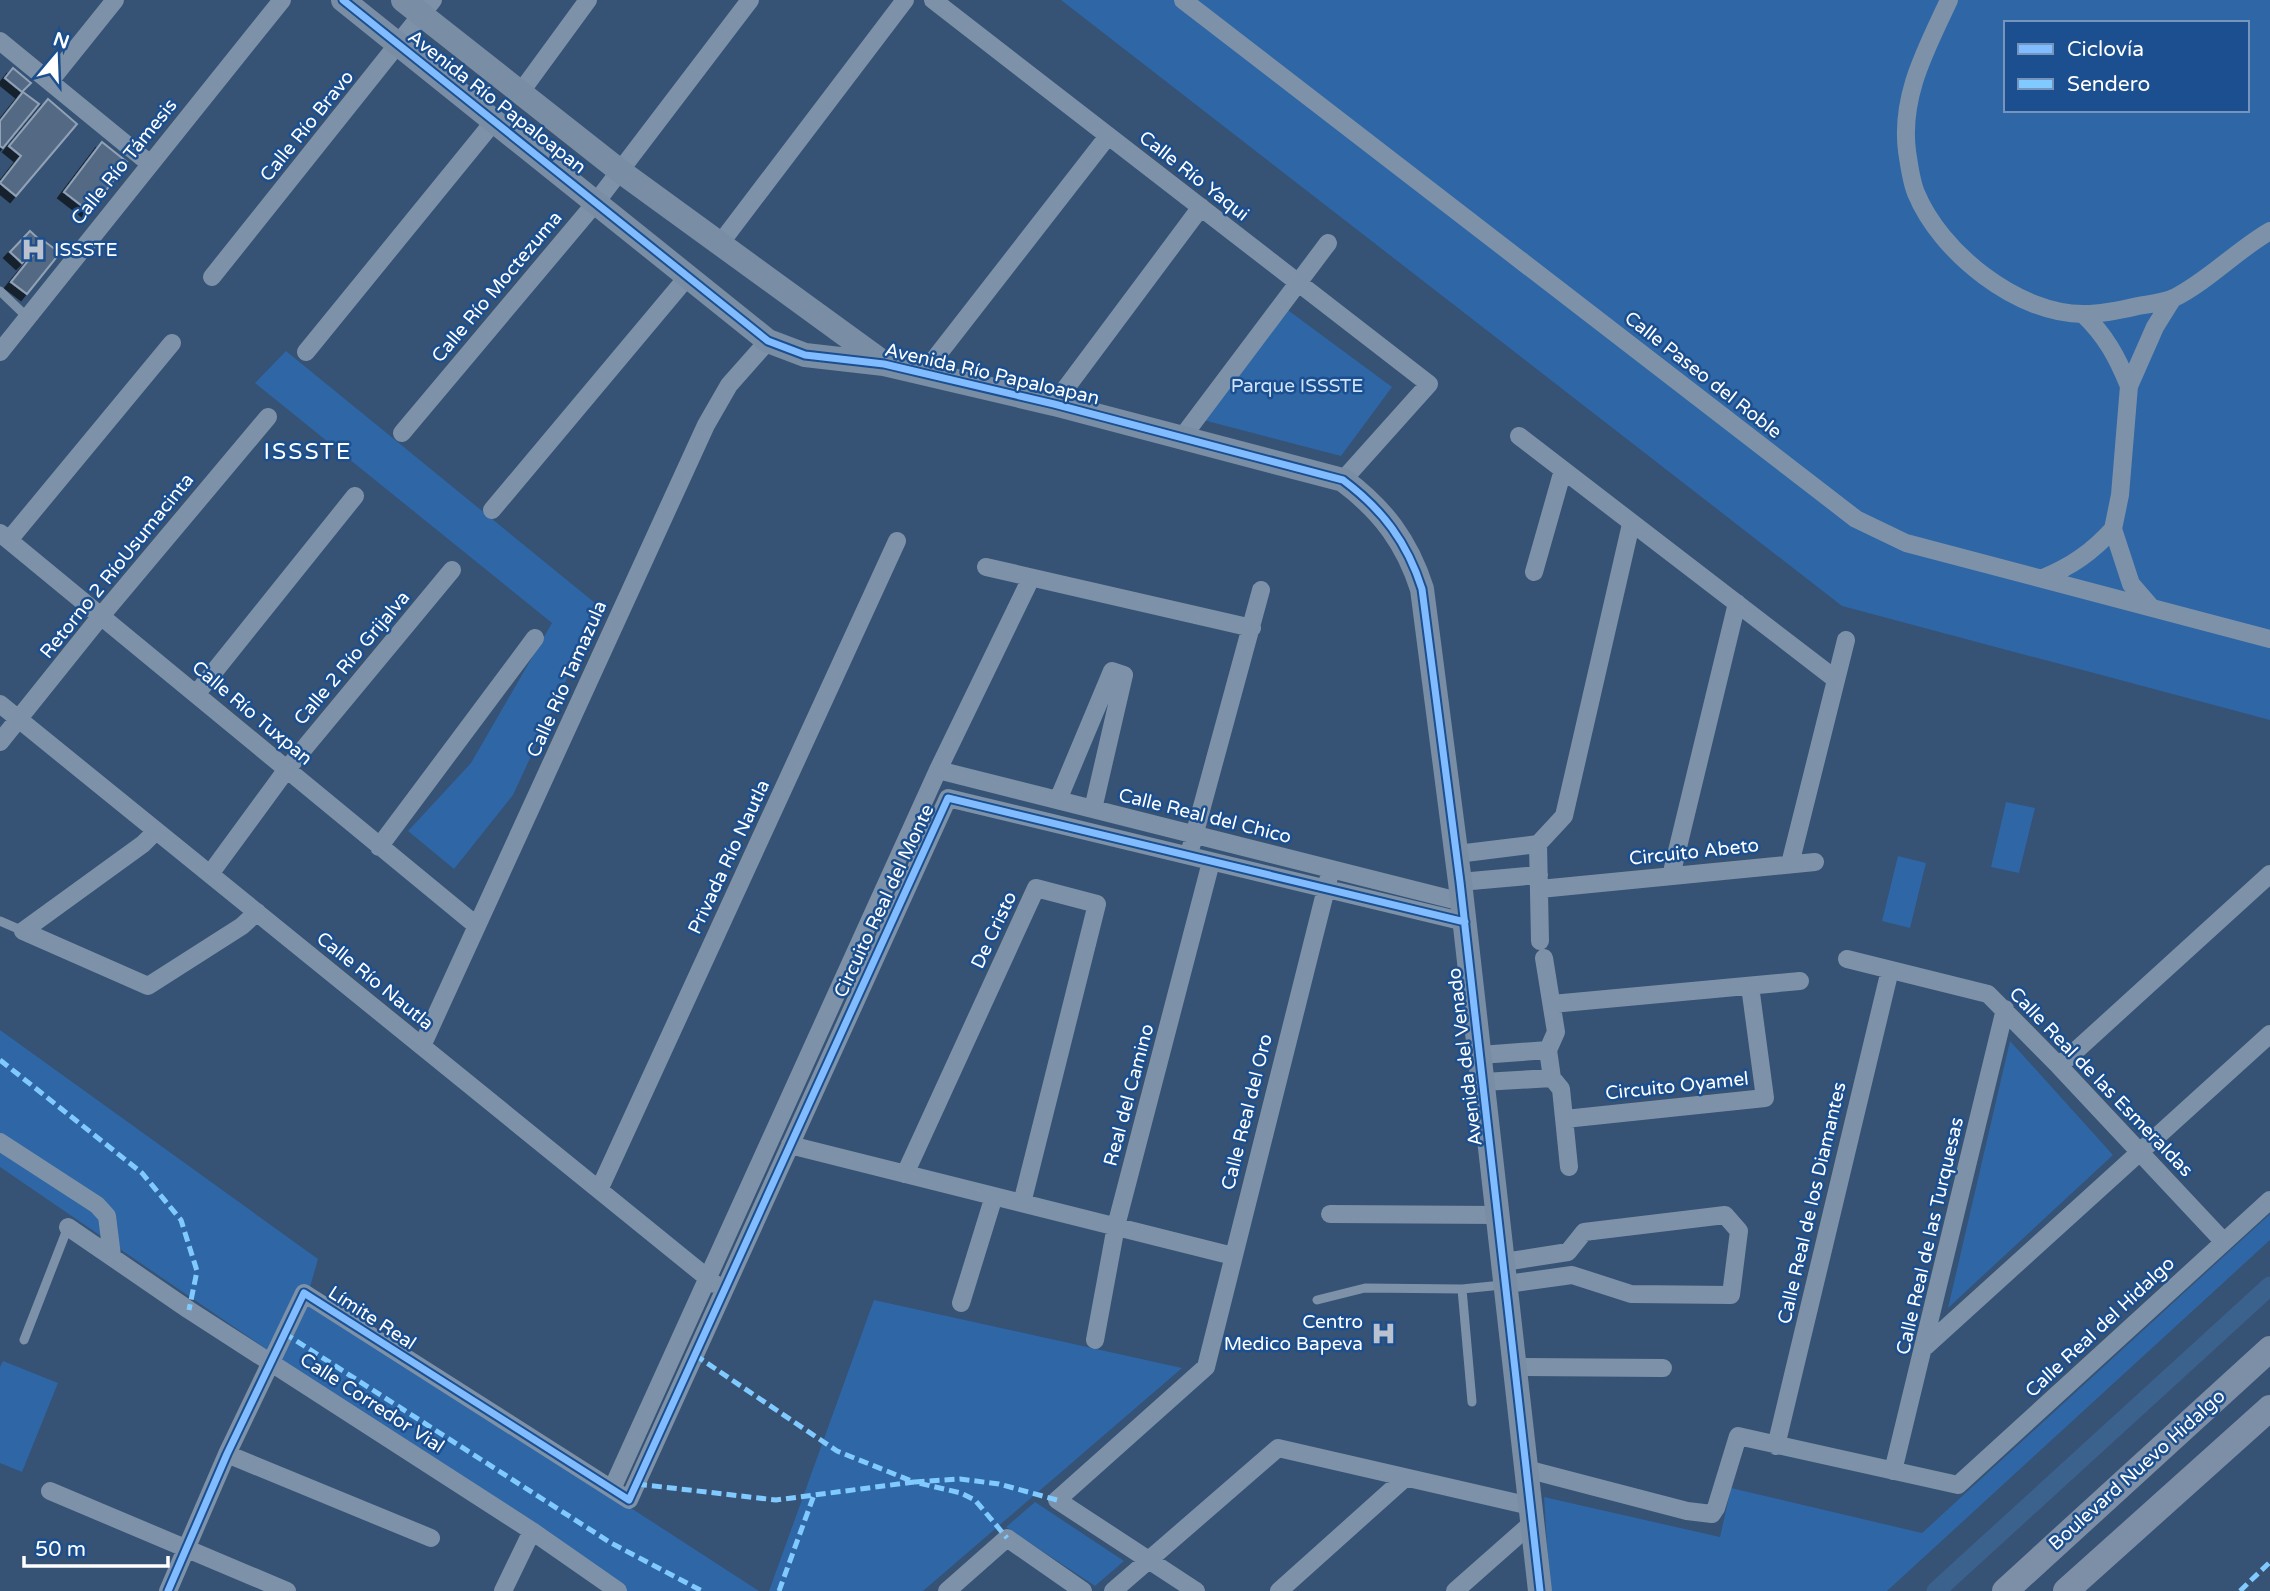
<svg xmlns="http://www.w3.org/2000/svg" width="2270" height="1591" viewBox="0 0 2270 1591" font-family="'Varela Round',sans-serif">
<defs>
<filter id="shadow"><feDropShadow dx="-6" dy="6" stdDeviation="0" flood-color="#0009"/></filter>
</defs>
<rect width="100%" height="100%" fill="#365274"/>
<!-- green -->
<path fill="#2f66a5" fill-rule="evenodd" d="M1061,0H2270V720L1842,606ZM2006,23H2247V110H2006Z
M1285,308L1392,387L1341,456L1203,420Z
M286,351L600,607L513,795L454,869L408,831L471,763L552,623L255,383Z
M2006,802L2035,808L2019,873L1991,867Z
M1898,856L1926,863L1910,928L1882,921Z
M0,1030L318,1259L307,1298L759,1591H620L0,1167Z
M2010,1041L2113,1155L1948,1308Z
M2270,1214V1240L1887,1591H1550L1544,1497L1720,1537L1731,1488L1922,1533Z
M874,1300L1182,1368L923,1591H769Z
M3,1361L58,1383L22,1472L0,1463V1367Z
M1035,1502L1124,1561L1095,1586L1006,1527Z"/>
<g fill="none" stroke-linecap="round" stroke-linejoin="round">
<!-- canal -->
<path stroke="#3b618d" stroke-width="19" d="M1936,1591L2270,1286"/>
</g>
<!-- building -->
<path fill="#526984" stroke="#92a2b6" stroke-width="2" filter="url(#shadow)" d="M13,68L31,83L22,92L5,78Z
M23,92L39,104L3,148L0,146V121Z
M48,99L77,124L16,196L0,183L21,156L9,146Z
M102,142L127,162L90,212L64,192Z
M30,231L42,242L22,263L10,252Z
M44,241L60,253L27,294L11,282Z"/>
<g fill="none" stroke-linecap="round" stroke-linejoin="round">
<!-- lane -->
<path stroke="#7d92a8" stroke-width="9" d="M0,291L27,317
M0,921L23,931
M1462,1289L1472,1402
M1317,1300L1365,1288L1462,1289L1502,1285
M24,1340L68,1227"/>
<!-- street -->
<path stroke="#7d92a8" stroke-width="18" d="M933,0L1429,384L1343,480
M1183,0L1856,519L1906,543L2270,639
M1949,0C1927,48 1900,95 1907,151C1909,164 1911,181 1916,193C1940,252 2018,315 2085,314C2102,314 2121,310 2138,306C2149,304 2163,303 2174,298C2208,281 2237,250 2270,231
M0,41L149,163
M50,81L115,0
M520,93L588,0
M719,245L905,0
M212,277L433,0
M2083,314C2106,336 2117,357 2129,386
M0,352L282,0
M306,352L495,120
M922,375L1108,136
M1054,404L1201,207
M402,433L597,201L750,0
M1183,436L1328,243
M1519,436L1834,678
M492,510L689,275
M0,533L477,926
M9,540L172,343
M986,567L1252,628
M1534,572L1563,470
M2043,578C2072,566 2092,552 2113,529
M2150,606L2131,584L2113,529L2120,495L2129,386L2155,327L2173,298
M197,693L355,496
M0,704L715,1284
M0,742L101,616L268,417
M938,770L1462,902
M1058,800L1112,671L1124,675L1093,809
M379,847L535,638
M1191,847L1261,590
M1457,854L1538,844
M1790,864L1846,640
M210,874L287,769L452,570
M1671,876L1737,603
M1460,882L1539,875
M1540,889L1815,862
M23,931L148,986L242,926L257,912
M23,931L143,844L156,831
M1540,941L1538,844L1564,816L1631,524
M1544,958L1556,1032L1548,1050L1552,1078L1561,1089L1569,1167
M1847,959L1988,994L2059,1066L2224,1242
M1552,1004L1800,981
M422,1046L706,425L729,385L768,341
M1480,1055L1548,1050
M2059,1066L2270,874
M1483,1082L1552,1078
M1565,1119L1765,1098L1750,986
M0,1142L97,1205L107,1216L112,1256
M790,1145L1233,1256
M905,1174L1036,888L1097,904L1022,1203
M599,1190L897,541
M1330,1214L1499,1215
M68,1227L189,1310L532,1531L618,1591
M1504,1262L1568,1252L1584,1232L1725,1215L1739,1231L1731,1295L1631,1294L1572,1275L1507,1284
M961,1303L994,1196
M1095,1340L1116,1226L1211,862
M1926,1346L2270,1034
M1517,1367L1663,1368
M1776,1446L1890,970
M227,1454L431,1538
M1526,1469L1687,1511L1712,1514L1716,1508L1738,1436L1958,1485L2270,1200
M1893,1471L2005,1009
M612,1489L938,770L1031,578
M50,1491L287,1591
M168,1591L227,1454L304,1293L629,1500L948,798L1465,922
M503,1591L532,1531
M947,1591L1007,1538L1083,1591
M1113,1591L1278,1448L1530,1506
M1196,1591L1057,1500L1206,1367L1331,869
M1279,1591L1405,1478
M1455,1591L1532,1523"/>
<!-- secondary -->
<path stroke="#798da4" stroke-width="24" d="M343,0L768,341L805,355L884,364L1054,404L1343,480C1383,510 1407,542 1422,589L1460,882L1540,1591
M403,0L620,171L884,363"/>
<!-- primary -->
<path stroke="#7d8ea7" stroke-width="26" d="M2005,1591L2270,1349
M2066,1591L2270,1408"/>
<!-- quiet -->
<path stroke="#80caff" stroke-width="5" stroke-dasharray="10 5" stroke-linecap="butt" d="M0,1060L142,1173L181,1220L197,1271L189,1310
M284,1333L611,1543L702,1591
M695,1355L837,1451L914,1482L960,1479L999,1484L1057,1500
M637,1484L776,1500L914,1482L961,1493L975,1500L1007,1538
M779,1591L814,1495
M2240,1591L2270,1562"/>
<defs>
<path id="cycleway" d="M343,0L768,341L805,355L884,364L1054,404L1343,480C1383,510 1407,542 1422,589L1460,882L1540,1591
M168,1591L227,1454L304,1293L629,1500L948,798L1465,922"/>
</defs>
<!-- cycleway casing -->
<use href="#cycleway" stroke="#1b4f8f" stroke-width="11"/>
<!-- cycleway -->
<use href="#cycleway" stroke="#80bcff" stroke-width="7"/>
</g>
<!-- icons -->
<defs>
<symbol id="hospital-bare" viewBox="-9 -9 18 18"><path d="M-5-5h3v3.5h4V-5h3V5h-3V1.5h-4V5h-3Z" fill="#b9c2ce" stroke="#1b4f8f" stroke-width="2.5" paint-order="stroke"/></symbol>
</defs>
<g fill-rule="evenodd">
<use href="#hospital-bare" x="16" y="232" width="35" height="35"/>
<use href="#hospital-bare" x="1366" y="1316" width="35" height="35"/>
</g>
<g text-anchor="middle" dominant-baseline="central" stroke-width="5" stroke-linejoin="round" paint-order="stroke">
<!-- street labels -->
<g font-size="19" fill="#fff" stroke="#1b4f8f">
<text transform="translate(497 102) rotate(38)">Avenida Río Papaloapan</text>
<text transform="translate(307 126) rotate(-51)">Calle Río Bravo</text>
<text transform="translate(124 162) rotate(-51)">Calle Río Támesis</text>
<text transform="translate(1194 176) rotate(38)">Calle Río Yaqui</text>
<text transform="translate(497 287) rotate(-50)">Calle Río Moctezuma</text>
<text transform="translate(992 374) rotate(13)">Avenida Río Papaloapan</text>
<text transform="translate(1703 375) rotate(38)">Calle Paseo del Roble</text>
<text transform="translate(117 566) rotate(-51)">Retorno 2 RíoUsumacinta</text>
<text transform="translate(352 658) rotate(-50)">Calle 2 Río Grijalva</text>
<text transform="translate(567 679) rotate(-66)">Calle Río Tamazula</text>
<text transform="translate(252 713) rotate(40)">Calle Río Tuxpan</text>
<text transform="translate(1205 816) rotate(14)">Calle Real del Chico</text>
<text transform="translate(1694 852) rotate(-6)">Circuito Abeto</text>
<text transform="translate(729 857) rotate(-65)">Privada Río Nautla</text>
<text transform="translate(884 901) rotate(-65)">Circuito Real del Monte</text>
<text transform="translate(994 930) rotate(-65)">De Cristo</text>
<text transform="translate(375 981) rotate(39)">Calle Río Nautla</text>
<text transform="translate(1465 1057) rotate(-97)">Avenida del Venado</text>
<text transform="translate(2101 1082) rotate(46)">Calle Real de las Esmeraldas</text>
<text transform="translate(1677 1086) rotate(-6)">Circuito Oyamel</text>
<text transform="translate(1129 1095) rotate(-75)">Real del Camino</text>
<text transform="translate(1247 1112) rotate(-76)">Calle Real del Oro</text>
<text transform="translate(1812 1203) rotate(-77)">Calle Real de los Diamantes</text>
<text transform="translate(1930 1236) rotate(-77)">Calle Real de las Turquesas</text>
<text transform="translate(372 1318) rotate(33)">Límite Real</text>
<text transform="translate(2100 1327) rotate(-43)">Calle Real del Hidalgo</text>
<text transform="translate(372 1403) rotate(33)">Calle Corredor Vial</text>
<text transform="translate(2137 1470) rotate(-42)">Boulevard Nuevo Hidalgo</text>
</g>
<!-- poi labels -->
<g font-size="19" fill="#fff" stroke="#1b4f8f" text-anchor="start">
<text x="54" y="250">ISSSTE</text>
<text x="1363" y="1322" text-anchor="end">Centro<tspan x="1363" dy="22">Medico Bapeva</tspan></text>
</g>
<!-- park labels -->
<g font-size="19" fill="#cfe3fa" stroke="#1b4f8f">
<text x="1297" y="386">Parque ISSSTE</text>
</g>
<!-- quarter labels -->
<g font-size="23" letter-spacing="2" fill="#fff" stroke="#1b4f8f">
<text x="308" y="452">ISSSTE</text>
</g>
</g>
<!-- legend -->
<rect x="2004" y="21" width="245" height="91" fill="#1b4f8f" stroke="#7695bc" stroke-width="2"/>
<rect x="2018" y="44" width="35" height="10" fill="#80bcff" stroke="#7695bc" stroke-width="2"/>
<text x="2067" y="56" font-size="21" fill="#ffffff">Ciclovía</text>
<rect x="2018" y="79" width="35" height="10" fill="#80caff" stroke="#7695bc" stroke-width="2"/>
<text x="2067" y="91" font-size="21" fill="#ffffff">Sendero</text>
<!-- north arrow -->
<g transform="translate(56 56) rotate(19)" stroke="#1b4f8f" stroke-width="5" paint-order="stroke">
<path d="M0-5L12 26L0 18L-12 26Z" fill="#ffffff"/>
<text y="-10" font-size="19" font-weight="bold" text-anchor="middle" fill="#ffffff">N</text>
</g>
<!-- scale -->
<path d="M24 1556v10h144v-10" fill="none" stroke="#ffffff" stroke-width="3.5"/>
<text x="35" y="1556" font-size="21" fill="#ffffff" stroke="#1b4f8f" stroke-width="5" paint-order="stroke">50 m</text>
</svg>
